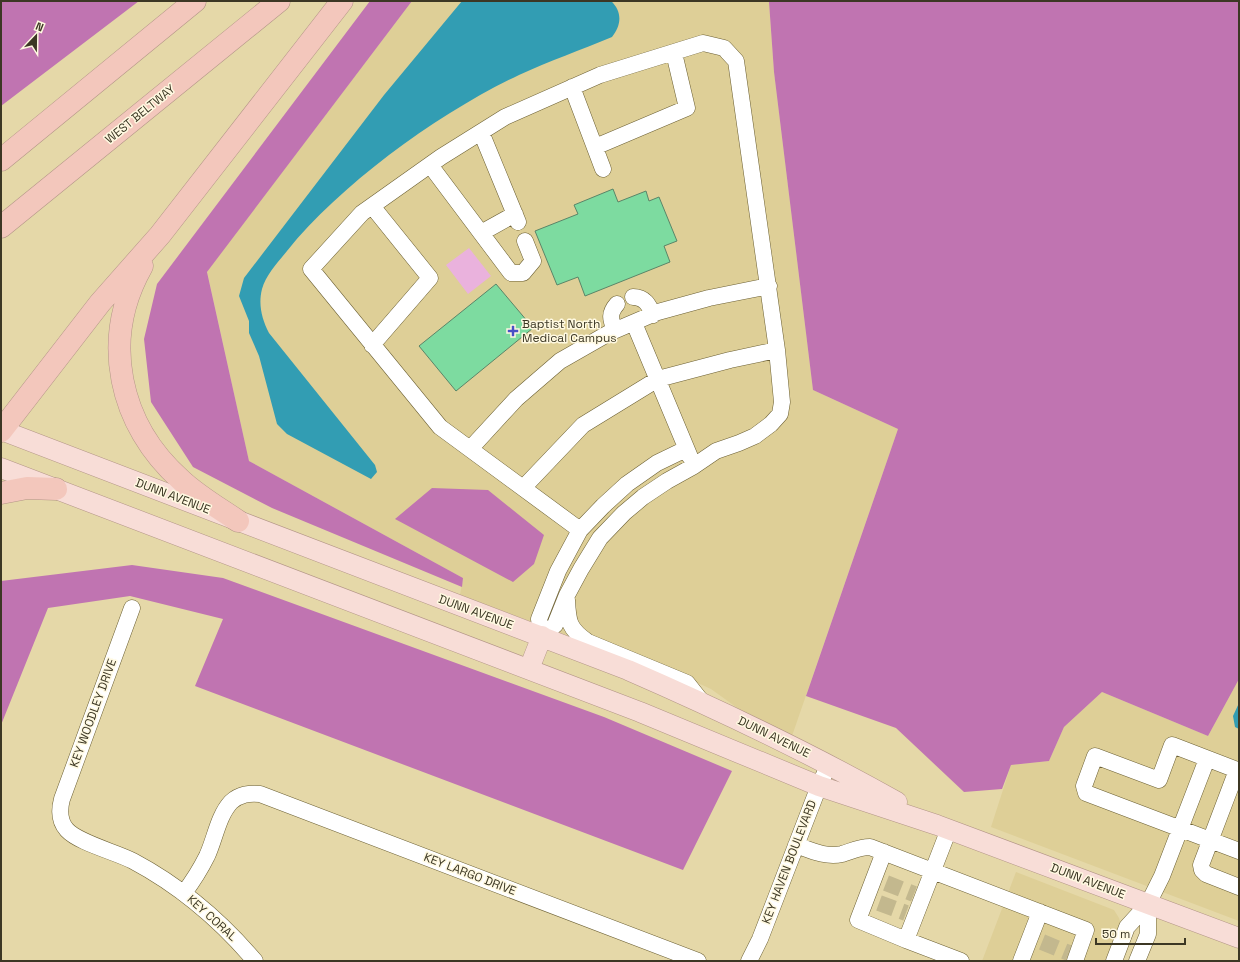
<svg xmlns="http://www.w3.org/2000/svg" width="1240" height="962" viewBox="0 0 1240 962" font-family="'Space Grotesk',sans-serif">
<rect width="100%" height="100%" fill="#e5d8a8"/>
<!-- built -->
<path fill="#decf97" d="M412,1L769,2L774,72L813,390L898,429L792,736L743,712L711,689L671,671L572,637L460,595L463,578L249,461L207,271Z
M1239,679V921L991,827L1011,765L1049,761L1064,727L1102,692L1208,736Z
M1016,872L1114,910L1119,918L1121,925L1107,961H982Z"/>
<!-- green -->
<path fill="#eab2dd" d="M469,248L491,276L468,294L446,265Z"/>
<!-- forest -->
<path fill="#c074b1" d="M1,1H139L1,106Z
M370,1H412L207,272L249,461L463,578L462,587L272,508L193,467L151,402L144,339L157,284Z
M766,1H1239V679L1208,736L1102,692L1064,727L1049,761L1011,765L1002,789L964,792L896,728L806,696L898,429L813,390L774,72L769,2Z
M432,488L488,490L544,535L534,564L513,582L395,519Z
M132,565L223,578L604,717L732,771L683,870L195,686L223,619L130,596L48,608L1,725V581Z"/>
<!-- water -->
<path fill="#329db3" d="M462,1H611C623,12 621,26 612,37C581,50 549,61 519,75C439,113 342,183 287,251C278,262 266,275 262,289C258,305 262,319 269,333L375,465L377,472L371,479L287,434L277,424L259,356L249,333V321L239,296L244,278L384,95Z
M1239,703V729L1235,727L1233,716Z"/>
<!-- building -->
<path fill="#7ddba0" stroke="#5a8568" d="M613,189L618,202L646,191L649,201L659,197L677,241L664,246L670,262L585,296L578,277L557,285L535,231L578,214L574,205Z
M496,284L533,328L456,391L419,346Z"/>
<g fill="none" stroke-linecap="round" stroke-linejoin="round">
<!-- minor-tunnel -->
<path stroke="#c3b88e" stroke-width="16" stroke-dasharray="16 8" stroke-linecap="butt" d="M886,883L914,894
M879,903L906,913
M1042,942L1069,953"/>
<defs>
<path id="minor" d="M572,87L603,169
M481,132L518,222
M595,147L687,108L674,53
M430,165L511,273H523L533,261L525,241
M372,206L430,278L372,345
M481,233L515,214
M633,297C645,297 649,305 653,315
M634,323L690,457
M615,330C610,319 609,313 617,304
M470,449L516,399L560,361L609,333L658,312L709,298L769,286
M523,488L583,425L658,379L730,360L777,350
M567,600C568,622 569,629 588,642L687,683L702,702
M132,608L62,799C59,810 59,821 67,830C79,843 116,852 133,861C180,886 221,921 255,961
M542,636L555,625L567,595L581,569L600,538L624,513L643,497L667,481L694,466L716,451L739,443L755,436L771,424L780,414L782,402L777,350L736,61L724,48L703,43L600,75L505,117L441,157L362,213L311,269L440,427L580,530
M542,636L539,619L558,571L580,530L603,506L627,484L657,463L686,449
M949,829L906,940L961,961
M796,845C810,850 826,858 842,854C852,851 859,847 870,847L1086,930L1075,961
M1239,851C1188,832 1137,812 1086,793L1084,786L1095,756L1159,780L1172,745L1237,770L1201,865L1202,870L1206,874L1239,887
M884,852L858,920L906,940
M184,893C193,881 200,870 207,856C215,839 218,816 231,802C240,794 249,793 260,794L698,961
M749,961L760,939L819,786L829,764
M1021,961L1040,912
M1114,961L1127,927L1148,904L1162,876L1207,759
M1137,961L1148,934V904"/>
<path id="major" d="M1,430L628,670C720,710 810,753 897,802
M1,468L640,712L819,786L937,825L1239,938
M529,669L542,636"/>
<path id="highway" d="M1,160L195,1
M1,227L279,1
M142,266C100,340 119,425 181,480C198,496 219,508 238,521
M1,431L100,303L160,235L342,1
M1,493L27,488L56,489"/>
</defs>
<!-- minor casing -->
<use href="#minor" stroke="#6c6034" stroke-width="17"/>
<!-- major casing -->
<use href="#major" stroke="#b39587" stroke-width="21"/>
<!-- highway casing -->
<use href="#highway" stroke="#b39587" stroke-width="23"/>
<!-- minor -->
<use href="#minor" stroke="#fff" stroke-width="16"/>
<!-- major -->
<use href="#major" stroke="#f8ddd7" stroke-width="20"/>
<!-- highway -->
<use href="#highway" stroke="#f3c7bc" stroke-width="22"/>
</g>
<!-- markers -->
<path fill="#4850c5" stroke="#fff9e1" stroke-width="1.5" d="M511 325h4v4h4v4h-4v4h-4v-4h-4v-4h4z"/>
<g text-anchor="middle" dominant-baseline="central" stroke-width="3" stroke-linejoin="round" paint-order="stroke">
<!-- street labels -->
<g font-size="12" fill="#3c3724" stroke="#fff9e1">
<text transform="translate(140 114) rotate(-39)">WEST BELTWAY</text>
<text transform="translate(173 496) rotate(21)">DUNN AVENUE</text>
<text transform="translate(476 612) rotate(20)">DUNN AVENUE</text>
<text transform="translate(93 713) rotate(-70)">KEY WOODLEY DRIVE</text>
<text transform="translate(774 737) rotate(26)">DUNN AVENUE</text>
<text transform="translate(789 862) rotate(-69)">KEY HAVEN BOULEVARD</text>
<text transform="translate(470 874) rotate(21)">KEY LARGO DRIVE</text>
<text transform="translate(1088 881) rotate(21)">DUNN AVENUE</text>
<text transform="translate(212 918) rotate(42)">KEY CORAL</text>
</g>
<!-- poi labels -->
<g font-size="12" fill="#3c3724" stroke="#fff9e1" text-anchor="start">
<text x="522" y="324">Baptist North<tspan x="522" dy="14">Medical Campus</tspan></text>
</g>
</g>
<!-- border -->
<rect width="1240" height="962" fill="none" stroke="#3c3724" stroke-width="4"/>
<!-- north arrow -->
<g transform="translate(36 36) rotate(22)" stroke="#fff9e1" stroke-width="3" paint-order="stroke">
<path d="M0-3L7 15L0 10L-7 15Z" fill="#3c3724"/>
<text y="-6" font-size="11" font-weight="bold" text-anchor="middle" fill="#3c3724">N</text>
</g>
<!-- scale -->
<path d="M1096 938v6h89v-6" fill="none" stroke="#3c3724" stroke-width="2"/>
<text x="1102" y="938" font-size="12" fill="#3c3724" stroke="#fff9e1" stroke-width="3" paint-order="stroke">50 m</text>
</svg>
